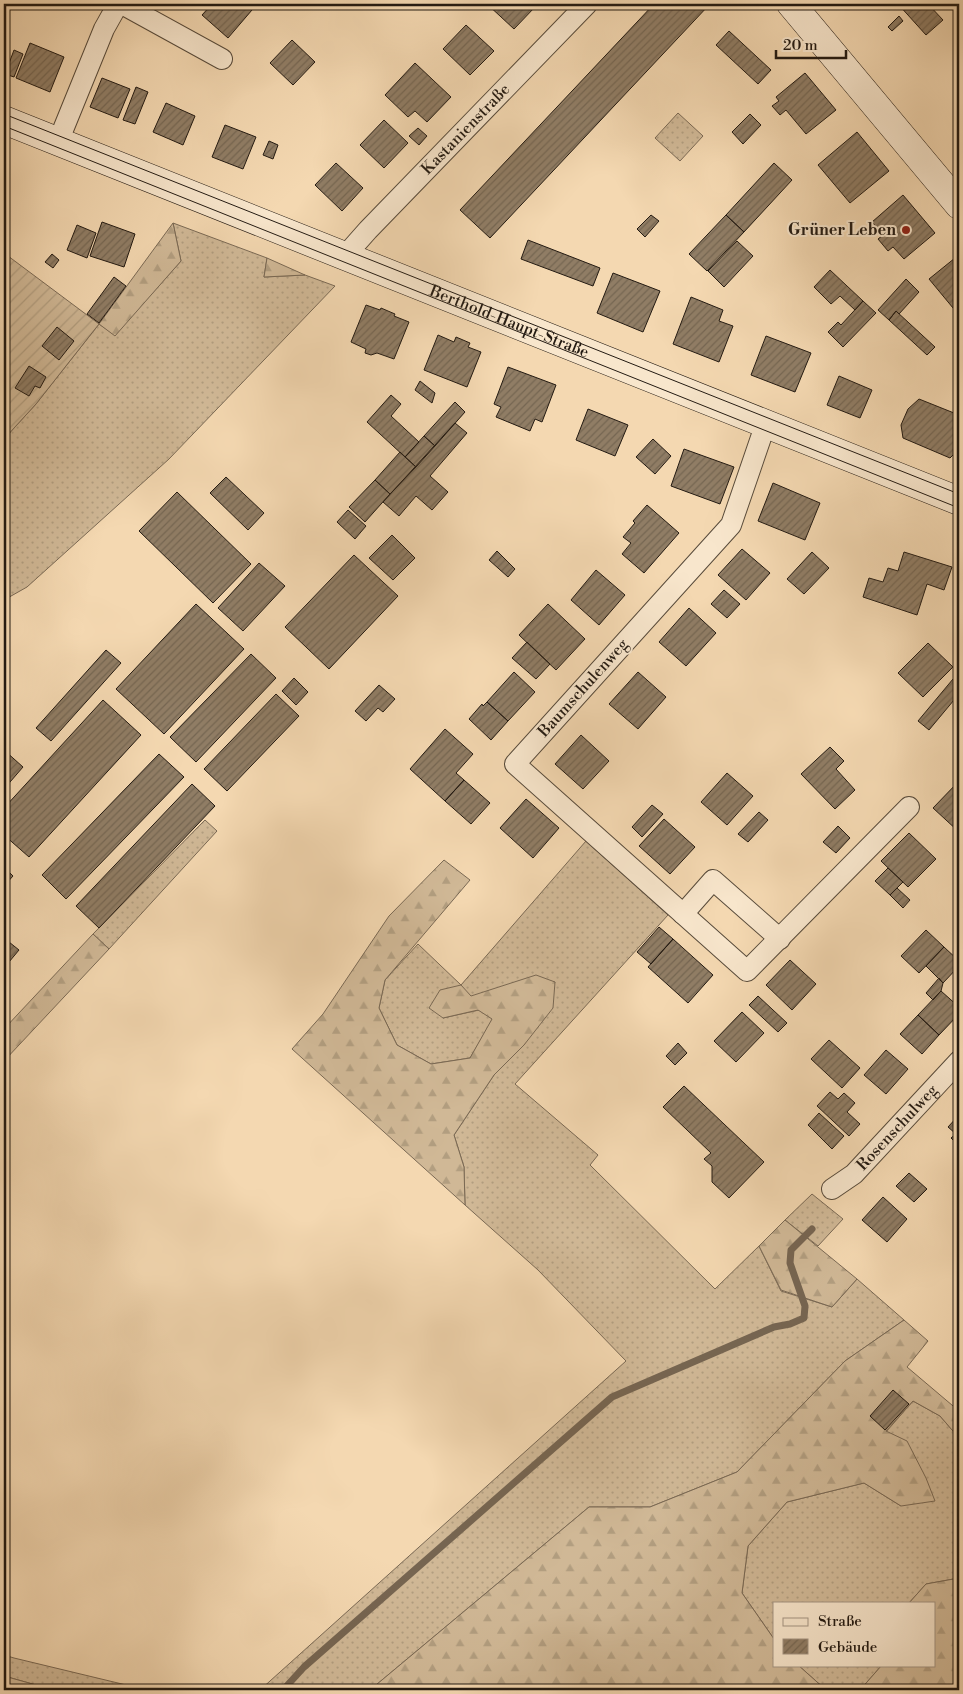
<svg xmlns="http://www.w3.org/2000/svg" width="963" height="1694" viewBox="0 0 963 1694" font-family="'Libre Bodoni',serif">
<defs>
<pattern id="grass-dots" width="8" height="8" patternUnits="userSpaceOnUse" patternTransform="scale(1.25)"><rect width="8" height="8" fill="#d0b896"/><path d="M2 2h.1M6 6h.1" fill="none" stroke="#b29e80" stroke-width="1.8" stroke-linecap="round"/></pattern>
<pattern id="forest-firs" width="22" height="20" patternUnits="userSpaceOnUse" patternTransform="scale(1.25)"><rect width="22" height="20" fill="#d0b896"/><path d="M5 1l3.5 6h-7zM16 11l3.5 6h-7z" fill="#b29e80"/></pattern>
<pattern id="garden-furrows" width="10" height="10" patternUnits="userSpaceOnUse" patternTransform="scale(1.25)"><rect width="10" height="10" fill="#d0b896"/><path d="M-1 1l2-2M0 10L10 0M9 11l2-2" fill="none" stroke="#b29e80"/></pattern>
<pattern id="building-hatch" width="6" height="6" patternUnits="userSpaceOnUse" patternTransform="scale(1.25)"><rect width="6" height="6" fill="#907d65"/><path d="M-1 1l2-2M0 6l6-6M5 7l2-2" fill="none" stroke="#756652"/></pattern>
</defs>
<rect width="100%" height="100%" fill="#f4d8b1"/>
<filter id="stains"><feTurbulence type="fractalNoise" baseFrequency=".004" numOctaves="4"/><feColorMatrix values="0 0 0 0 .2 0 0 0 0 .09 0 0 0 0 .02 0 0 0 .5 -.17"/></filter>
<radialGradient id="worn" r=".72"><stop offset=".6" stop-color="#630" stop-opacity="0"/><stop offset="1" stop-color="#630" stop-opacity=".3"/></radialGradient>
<!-- grass -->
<path fill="url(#grass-dots)" stroke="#7a6954" d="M678,113L703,136L680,161L655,138Z
M173,223L267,258L264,277L305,275L335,286L169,459L27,587L4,600V439L36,404L99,324L115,335L181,261Z
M205,820L217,831L109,949L93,934Z
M586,841L668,915L515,1084L598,1155L590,1165L715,1289L759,1246L781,1291L832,1307L857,1279L904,1320L845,1361L737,1472L650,1507H589L370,1690H260L626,1361L538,1270L465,1205L464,1167L454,1135L494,1075L524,1045L555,982L443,1018L479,1010L493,1019L470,1058L431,1064L397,1045L379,1008L385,980L418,944L461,985Z
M812,1194L843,1219L818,1246L785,1220Z
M913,1401L940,1416L959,1438V1578L926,1584L909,1603H774V1639L742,1593L748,1546L787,1502L864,1483L901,1506L886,1432Z
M4,1655L14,1658L147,1690H54L4,1676Z
M798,1665H882L860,1690H826Z"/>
<!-- forest -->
<path fill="url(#forest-firs)" stroke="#7a6954" d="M173,223L181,261L115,336L99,324Z
M267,258L305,275L264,277Z
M444,860L470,880L385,980L379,1008L397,1045L431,1064L470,1058L492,1019L478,1010L443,1018L429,1008L440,990L461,985L471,996L536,975L555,982L553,1008L524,1045L494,1075L454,1135L464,1167L465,1205L292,1049L323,1014L389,916Z
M93,934L109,949L4,1061V1029Z
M785,1220L857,1279L832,1307L781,1290L759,1246Z
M904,1320L928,1341L907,1367L959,1411V1438L940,1416L913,1401L886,1431L907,1441L926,1478L935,1501L901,1506L864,1483L787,1502L748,1546L742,1593L774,1639V1665H798L826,1690H370L589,1507H650L737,1472L845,1361Z
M959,1578V1690H860L882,1665H934V1603H909L926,1584Z
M4,1676L54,1690H4Z"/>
<!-- garden -->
<path fill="url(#garden-furrows)" stroke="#7a6954" d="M4,253L99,324L36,404L4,439Z"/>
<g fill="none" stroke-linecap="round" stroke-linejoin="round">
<!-- stream -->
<path stroke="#766551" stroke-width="7" d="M283,1690L304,1667L612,1397L774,1327L790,1324L804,1318L805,1306L790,1263L791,1250L812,1229"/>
</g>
<!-- building -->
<path fill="url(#building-hatch)" stroke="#231a12" d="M212,4H245L252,10L228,38L202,15Z
M487,4H532L535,7L514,29Z
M654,4L709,5L490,238L460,210Z
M898,4H928L943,20L926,35Z
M899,16L903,21L892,31L888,27Z
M466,25L494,51L470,75L443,49Z
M729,31L771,70L758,84L716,45Z
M292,40L315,62L293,85L270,63Z
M30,43L64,57L50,92L16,78Z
M14,50L23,54L14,77L5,74Z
M415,63L451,97L427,122L415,111L408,117L385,95Z
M805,73L836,110L806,134L786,110L780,115L772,106L779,101L776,97Z
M102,78L130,89L118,118L90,107Z
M136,87L148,92L135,124L123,120Z
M166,103L195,116L183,145L153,132Z
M750,114L761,125L743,144L732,132Z
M384,120L408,143L384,168L360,145Z
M225,125L256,137L243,169L212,157Z
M418,128L427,136L419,145L409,136Z
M857,132L889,171L850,203L818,165Z
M269,141L278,145L273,159L263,155Z
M336,163L363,188L342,211L315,185Z
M774,163L792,180L744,232L726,215Z
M903,195L935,233L904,259L893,247L888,251L878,239L883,235L872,222Z
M651,215L659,221L645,237L637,229Z
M726,215L744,232L707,271L689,254Z
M102,222L135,234L124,267L90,256Z
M77,225L96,233L87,258L67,250Z
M528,240L600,268L593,286L521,259Z
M737,241L753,256L724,287L708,271Z
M52,254L59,260L53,268L45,262Z
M955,258L959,264V312L958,314L929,279Z
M830,270L863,301L855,310L840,296L831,304L814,287Z
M613,273L660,291L643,332L597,313Z
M114,277L126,286L99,323L87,314Z
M906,279L919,292L899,314L896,311L889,320L878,310Z
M691,297L723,310L719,321L733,326L719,362L673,344Z
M863,301L876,313L843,347L828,332L838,322L841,325Z
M366,305L380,310L381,308L395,314L394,316L409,322L394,359L377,353L371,355L365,353L366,349L351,342Z
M896,311L935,347L927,355L889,320Z
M57,327L74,341L59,360L42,346Z
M438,335L454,342L456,337L470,343L468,347L481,352L467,387L424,370Z
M766,336L811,353L795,392L751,375Z
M29,366L46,377L40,388L35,386L29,396L15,388Z
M508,367L556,385L542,422L535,419L530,431L496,417L501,407L494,404Z
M839,376L872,390L860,418L827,405Z
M420,381L435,393L432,403L415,390Z
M391,395L401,404L391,416L419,442L405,457L367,422Z
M919,399L959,415V449L950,458L903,438L901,425L908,409Z
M455,402L465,412L435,446L424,436Z
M588,409L628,425L615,456L576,440Z
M455,423L467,433L430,476L448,492L432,510L416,496L399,516L383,502Z
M424,436L435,446L416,467L405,457Z
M653,439L671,456L655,474L636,457Z
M684,449L734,467L720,504L671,486Z
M400,452L416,467L390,494L375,480Z
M226,477L264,513L248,530L210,493Z
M375,480L390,494L365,522L349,507Z
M773,483L820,503L805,540L758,521Z
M177,492L251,564L213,603L139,531Z
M647,505L679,533L644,573L622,554L631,543L623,537L635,523L633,521Z
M348,510L366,526L355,539L337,522Z
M392,535L415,558L393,580L369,558Z
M742,549L770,573L746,600L718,575Z
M497,551L515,569L508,577L489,560Z
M812,552L829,568L804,594L787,579Z
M904,552L952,567L944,590L927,584L917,615L863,597L869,578L883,582L888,568L898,571Z
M354,555L398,596L329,669L285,627Z
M259,563L285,586L243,631L218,608Z
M596,570L625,595L599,625L571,600Z
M724,590L740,604L727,618L711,604Z
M196,604L244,649L164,734L116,689Z
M548,604L585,639L556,670L519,635Z
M689,608L716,633L686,666L659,642Z
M527,642L550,664L536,679L512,658Z
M928,643L953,667L923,697L898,673Z
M106,650L121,663L51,741L36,728Z
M251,654L276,678L196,762L170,737Z
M514,672L535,692L508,721L487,702Z
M638,672L666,697L638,729L609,704Z
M294,678L308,692L296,705L282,691Z
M953,679L959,684V694L929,730L918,721Z
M379,685L395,699L383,712L378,708L366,721L355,711Z
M276,694L299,716L227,791L204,769Z
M103,700L141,735L29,857L4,835V808Z
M487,702L508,721L491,740L469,719L482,704L483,706Z
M445,729L473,754L456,773L464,780L445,801L410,769Z
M581,735L609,761L583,789L555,764Z
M830,747L844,761L836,769L855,790L835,809L801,774Z
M4,750L23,767L4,789Z
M159,754L184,777L66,899L42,875Z
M727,773L753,796L727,825L701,802Z
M464,780L490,803L471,824L445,801Z
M959,781V832L933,808Z
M192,784L215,806L99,928L76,906Z
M526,799L559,828L533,858L500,828Z
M652,805L663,814L642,837L632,827Z
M759,812L768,820L748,842L738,834Z
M664,819L695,847L670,874L639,846Z
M838,826L850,838L836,853L823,842Z
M909,833L936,859L908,887L881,861Z
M4,867L13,876L4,886Z
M888,868L903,882L890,895L875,881Z
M897,888L910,900L903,908L890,895Z
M659,927L673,939L651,964L637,952Z
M926,930L944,947L919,973L901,956Z
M673,939L713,975L688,1003L648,967Z
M9,942L19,950L4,968V949Z
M944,947L959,961V966L943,983L926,966Z
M790,960L816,984L792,1010L766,985Z
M939,978L943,983L941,991L933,1000L926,993Z
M941,991L959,1007V1014L939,1035L918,1015Z
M758,996L787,1023L778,1032L749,1005Z
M742,1012L764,1033L736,1062L714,1041Z
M918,1015L939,1035L922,1054L900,1034Z
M829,1040L860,1068L842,1088L811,1059Z
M678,1043L687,1053L675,1065L666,1056Z
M886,1050L908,1069L886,1094L864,1075Z
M684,1086L764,1162L729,1198L712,1182V1166L704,1159L711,1153L663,1107Z
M830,1092L838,1099L844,1093L855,1103L847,1112L860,1124L849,1136L817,1106Z
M819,1113L844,1136L832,1149L808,1125Z
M959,1115V1146L951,1138L956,1134L948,1127Z
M909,1173L927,1189L914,1202L896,1186Z
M883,1197L907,1219L887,1242L862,1220Z
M893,1390L909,1404L885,1430L870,1416Z"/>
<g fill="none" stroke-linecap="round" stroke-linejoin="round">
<defs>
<g id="street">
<path d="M122,4L222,59"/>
<path d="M58,142L104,29L118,4"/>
<path id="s1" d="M345,256L368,230L587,4"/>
<path d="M766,423L731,525L515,764L747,971L909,807"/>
<path d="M683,914L713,880L780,939"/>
<path id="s2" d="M832,1189L854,1174L959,1061"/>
</g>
<g id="secondary">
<path d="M791,4L959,205"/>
<path id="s3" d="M4,120L959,501"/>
</g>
</defs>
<!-- street casing -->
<use href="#street" stroke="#574a3a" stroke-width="22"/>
<!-- secondary casing -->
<use href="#secondary" stroke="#231a12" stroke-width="29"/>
<!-- street -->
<use href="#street" stroke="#f8e6cc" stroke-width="20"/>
<!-- secondary -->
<use href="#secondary" stroke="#f8e6cc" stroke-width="28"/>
<!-- tram -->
<path stroke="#231a12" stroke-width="1" d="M4,114L959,494
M4,126L959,508"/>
</g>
<!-- markers -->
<circle fill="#8f2418" stroke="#f8e6cc" stroke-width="2" cx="906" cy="230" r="5"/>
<g text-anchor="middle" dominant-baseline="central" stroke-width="4" stroke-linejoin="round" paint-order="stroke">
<!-- street labels -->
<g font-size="16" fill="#231a12" stroke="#f8e6cc">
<text stroke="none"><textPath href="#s1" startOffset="175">Kastanienstraße</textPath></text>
<text stroke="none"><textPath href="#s3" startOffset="544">Berthold-Haupt-Straße</textPath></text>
<text transform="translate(583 688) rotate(-48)">Baumschulenweg</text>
<text stroke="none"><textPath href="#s2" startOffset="90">Rosenschulweg</textPath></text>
</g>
<!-- poi labels -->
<g font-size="16" font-weight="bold" fill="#231a12" stroke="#f8e6cc" text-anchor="end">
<text x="896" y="230">Grüner Leben</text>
</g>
</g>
<!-- margin -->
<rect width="963" height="1694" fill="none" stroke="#f4d8b1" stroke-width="20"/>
<rect x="5" y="5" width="953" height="1684" fill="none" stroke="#231a12" stroke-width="2.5"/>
<rect x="10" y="10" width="943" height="1674" fill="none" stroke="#231a12"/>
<!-- legend -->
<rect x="773" y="1602" width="162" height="65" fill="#f8e6cc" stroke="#a39482"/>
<rect x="783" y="1618" width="25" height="8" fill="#f8e6cc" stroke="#a39482"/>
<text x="818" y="1626" font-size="15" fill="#231a12">Straße</text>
<rect x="783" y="1639" width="25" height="15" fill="url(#building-hatch)" stroke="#a39482"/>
<text x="818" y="1652" font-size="15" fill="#231a12">Gebäude</text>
<!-- scale -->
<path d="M776 50v8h70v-8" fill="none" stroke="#231a12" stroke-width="2.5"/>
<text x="783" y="50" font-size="15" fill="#231a12" stroke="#f8e6cc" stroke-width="4" paint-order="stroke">20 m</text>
<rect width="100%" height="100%" filter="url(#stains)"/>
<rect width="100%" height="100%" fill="url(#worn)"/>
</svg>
